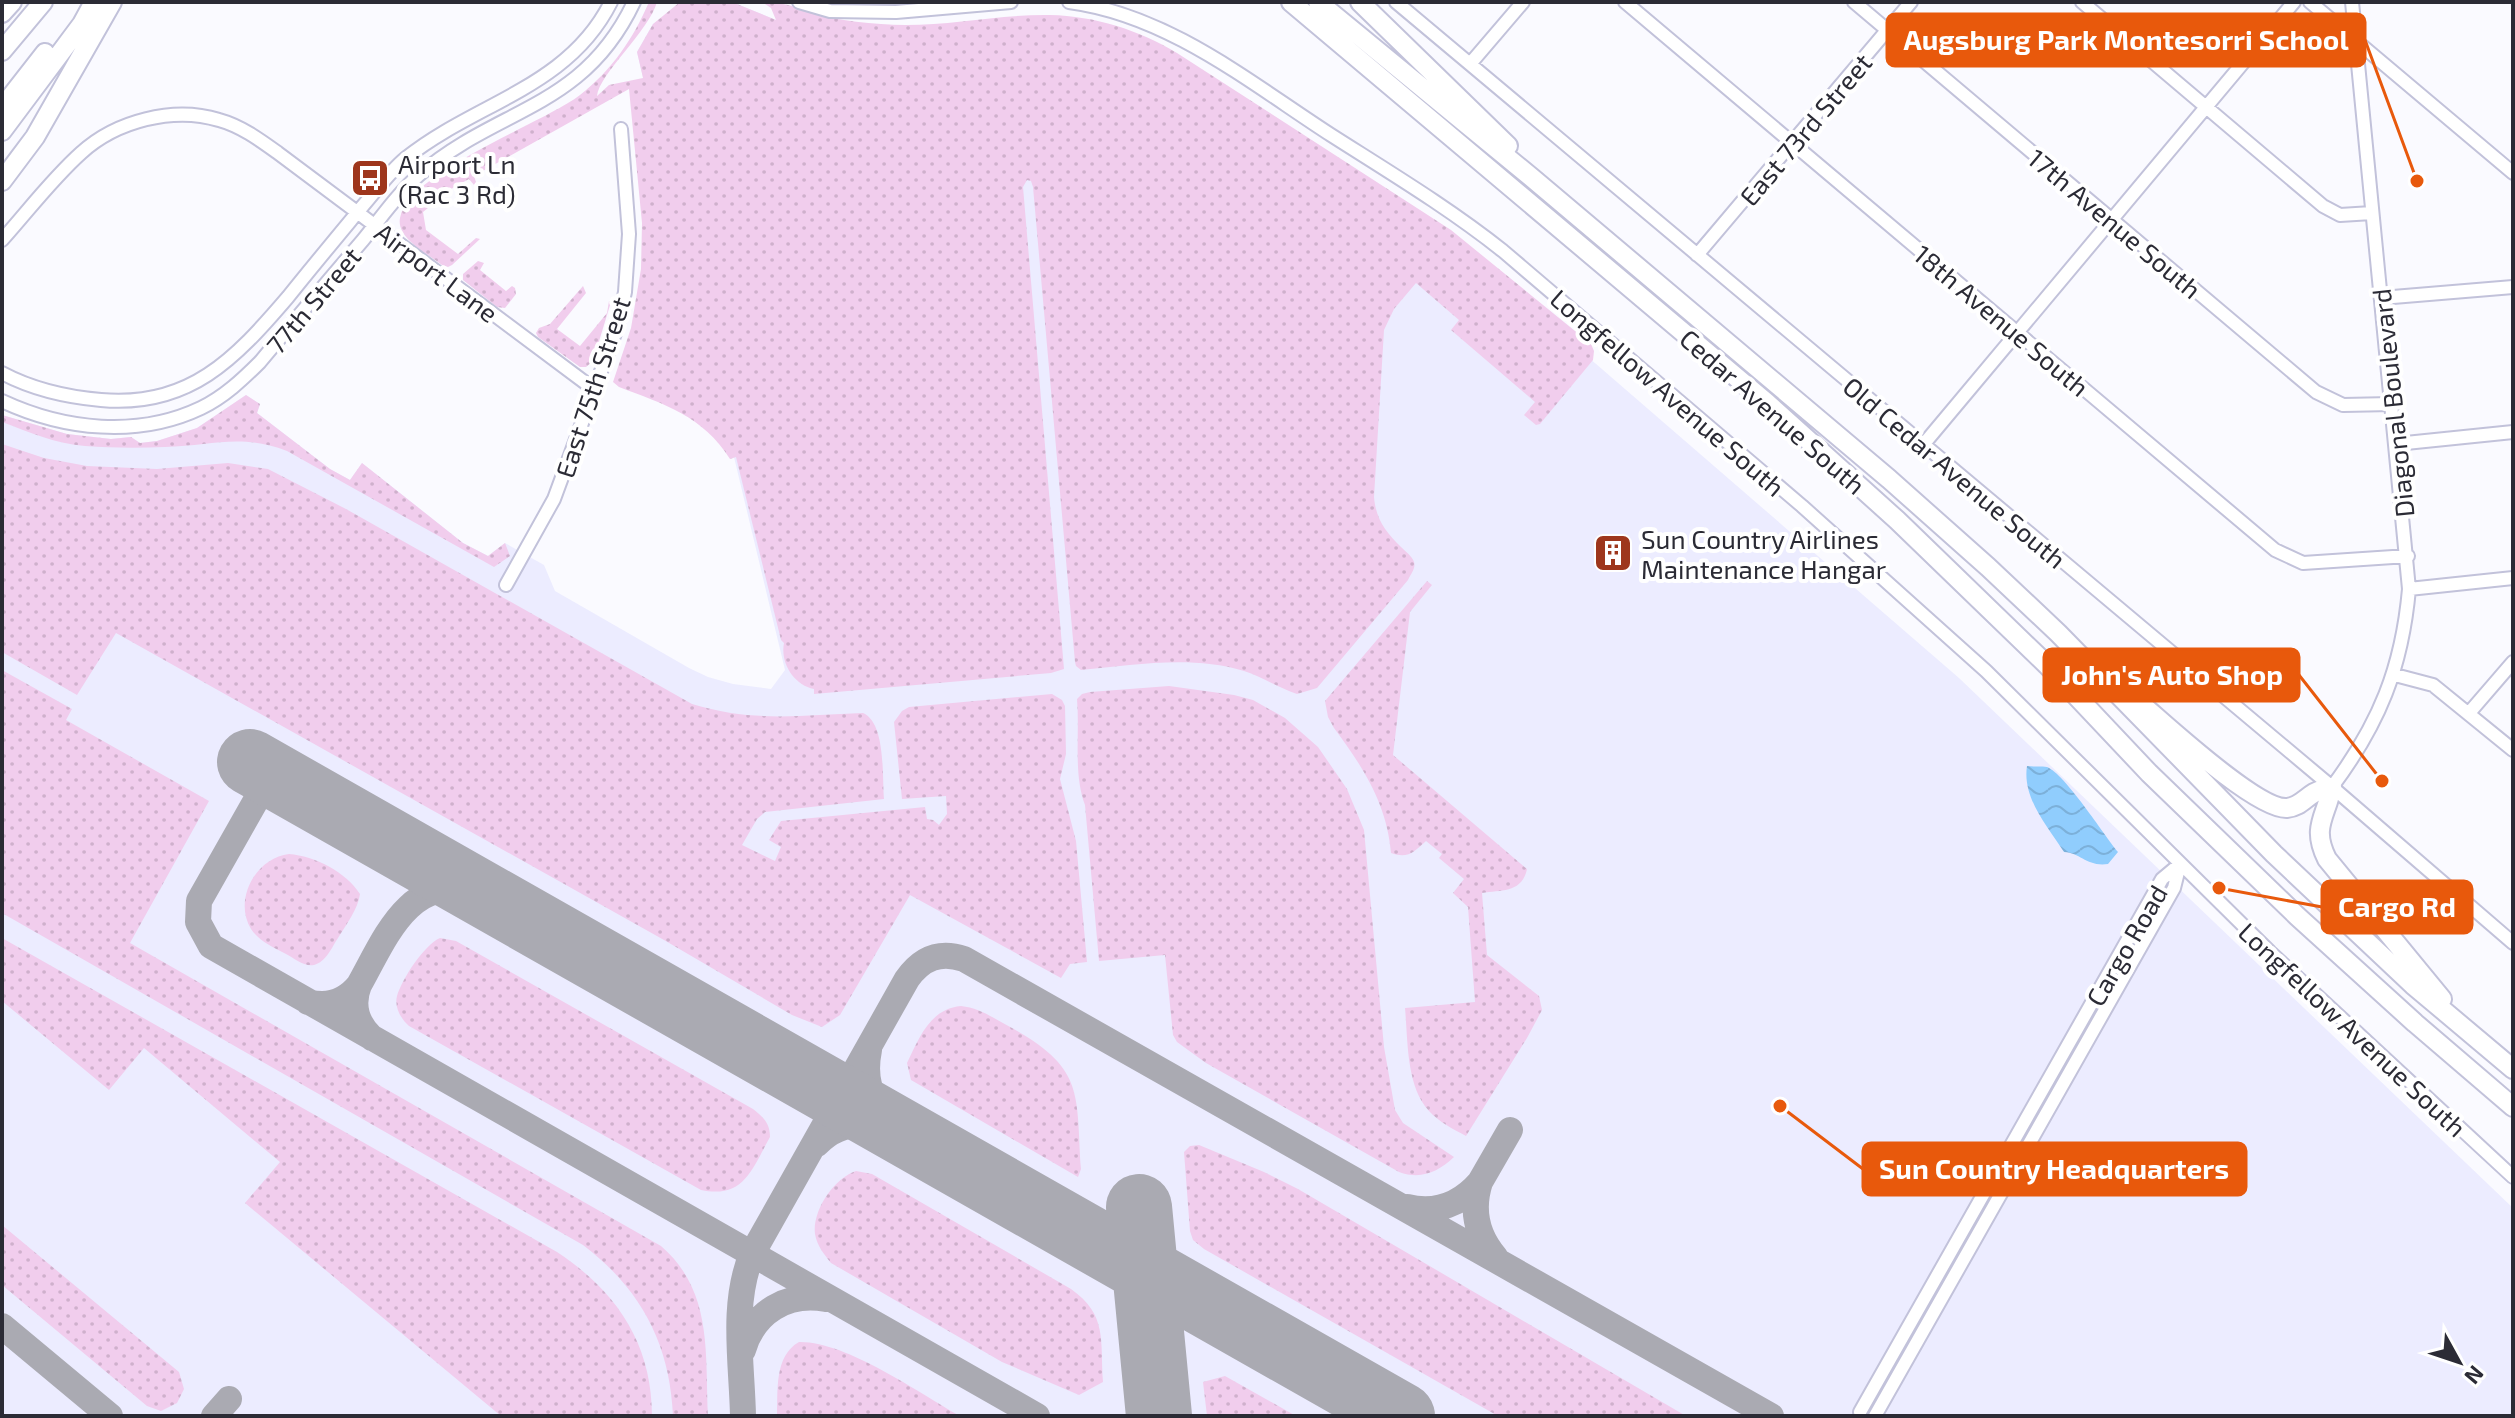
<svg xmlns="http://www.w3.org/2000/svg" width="2515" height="1418" viewBox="0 0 2515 1418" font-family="'Exo 2',sans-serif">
<defs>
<pattern id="grass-dots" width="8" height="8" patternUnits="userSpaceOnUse" patternTransform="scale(2)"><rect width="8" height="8" fill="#f1cded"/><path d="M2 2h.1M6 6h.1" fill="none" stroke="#cfb0cc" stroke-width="1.8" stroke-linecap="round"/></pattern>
<pattern id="water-waves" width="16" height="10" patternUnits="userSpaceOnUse" patternTransform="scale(2)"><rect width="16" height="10" fill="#90cdfd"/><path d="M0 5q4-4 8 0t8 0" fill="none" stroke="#7cb0d9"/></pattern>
</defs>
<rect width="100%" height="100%" fill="#fafaff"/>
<!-- built -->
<path fill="#ececff" d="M701,2H732L798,29L871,44L1588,357L1959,678L2513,1208V1416H2V415L67,434L111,439L131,437L140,443L157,441L197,428L246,395L260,404L257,413L330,469L350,480L362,463L463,543L488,556L505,543L544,565L555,591L689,668L708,677L733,684L771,689L785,670L637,52L653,24Z"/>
<!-- grass -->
<path fill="url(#grass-dots)" d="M649,2H657C649,31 599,74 597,96L609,85L643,78L637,52L653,24L680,2H732L776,20L771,8L762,2C789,2 806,11 832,18C848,21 864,23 881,24C938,29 993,14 1050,15C1095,16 1139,30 1177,53L1451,230L1591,344L1594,351L1593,360L1540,424L1536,425L1524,415L1535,402L1451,330L1459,320L1416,283L1394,309L1384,330L1374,497C1376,520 1386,532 1401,547C1405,551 1412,556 1414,562C1416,568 1411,574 1408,580L1317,688L1297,694C1279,688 1262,677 1244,671C1191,655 1135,665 1081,670L1076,666L1075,662L1033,187L1031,181L1027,180L1023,187L1064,669L1051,673L814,694V689C794,685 780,663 784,643L781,640L736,457L730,459C703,416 664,404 619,387L613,382L631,328L641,269L642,223L629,89L474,176L476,182L474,185L469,179L454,187L423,212L426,230L458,254L476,238L480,239L452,265L448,267L442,265C428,254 396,238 400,218C408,172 544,123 580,95C612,70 633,39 649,2Z
M478,261L484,263L480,270L506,291L512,286L515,288L516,294L505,308L497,307L463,280V274Z
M583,286L586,293L557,329L580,346L607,313L609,301L611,302L593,361L586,367H580L538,337L536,333L539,328L550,324Z
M246,395L260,404L257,413L330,469L350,480L362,463L463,543L488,556L505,543L510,556L494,567L287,451C239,433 213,446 165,447C139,448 111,448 85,446C56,444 29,432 2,422V415L67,434L111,439L131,437L140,443L157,441L197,428Z
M2,444L44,458L87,466L157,469L228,463L268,469L346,509L692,704C755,723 800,715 863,713C886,723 882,776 884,799L765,812L757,819L742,845L775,861L781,847L769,840L781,821L925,807L927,819L933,820L939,825L947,814L946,796L902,799L894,722L902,711L909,707L1052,694L1062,700L1065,706L1066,754L1060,779L1076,841L1087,962L1070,964L1061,978L910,895L840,1015L822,1027L792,1015L664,940L116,633L77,695L2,652Z
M1427,581L1432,585L1410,612L1393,755L1527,869C1522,893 1502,890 1482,893L1487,955L1539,996L1542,1010L1527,1038L1466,1136C1453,1129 1439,1122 1429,1111C1406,1086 1408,1041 1405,1008L1475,1002L1468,907L1453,893L1464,879L1439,858L1442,854L1426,841C1414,852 1408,859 1391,853C1387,804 1363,767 1334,728L1328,717L1325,701Z
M2,670L72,709L66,720L209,801L130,943L661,1246C713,1291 705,1353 708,1416H673C670,1344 641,1289 583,1245L2,913Z
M1169,686L1234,695L1253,700L1285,718L1318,747L1347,789L1364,830L1384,1047L1395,1110L1403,1123L1454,1157C1438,1172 1421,1180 1399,1172L1206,1063L1177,1042L1173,1035L1165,955L1099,961L1085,805C1073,773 1080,734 1077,699L1082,694L1090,692Z
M289,854C315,856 346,872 360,894C358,909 346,925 338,938C332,947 326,962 314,965C304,967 294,958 286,954C273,947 259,941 251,929C233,899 256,858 289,854Z
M2,938L557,1252C616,1291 652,1343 652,1416H501L245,1203L280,1162L144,1048L109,1090L2,1001Z
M440,938L456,941L753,1109C763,1117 770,1123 770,1137C752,1169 744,1199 701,1190L409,1026C401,1019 394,1007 397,996C402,979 424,945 440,938Z
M961,1006C980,1008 995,1019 1012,1028C1085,1069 1076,1093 1081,1169L1078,1177L911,1080L907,1063C919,1039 929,1009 961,1006Z
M1199,1145L1264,1172L1298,1189L1686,1416H1498L1204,1249L1193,1240L1190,1231L1184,1152L1190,1146Z
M856,1171L872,1174L1071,1289C1108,1315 1100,1341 1103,1382L1079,1395L1002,1362L831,1263C824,1254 817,1246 815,1234C812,1211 834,1178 856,1171Z
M2,1225L179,1372L184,1389L177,1403L161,1411L147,1406L2,1285Z
M799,1342C846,1341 919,1393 960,1416H777C778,1391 774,1356 799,1342Z
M1225,1376L1296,1416H1207L1203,1382Z"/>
<!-- water -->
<path fill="url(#water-waves)" d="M2027,766C2033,767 2042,766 2047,767C2065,774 2104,835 2118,852L2108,864C2087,867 2081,853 2064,852C2048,827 2022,798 2027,766Z"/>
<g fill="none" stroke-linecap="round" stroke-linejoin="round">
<!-- taxiway -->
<path stroke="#aaaab2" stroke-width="26" d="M271,774L199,901L198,922L211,946L1037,1416
M359,985C384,941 409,872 474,893C485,896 496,903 507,909
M308,1002C329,1008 346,1001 359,985C351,1005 356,1023 372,1038
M817,1144C849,1111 887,1126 922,1144C887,1118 859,1100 869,1050
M1480,1182L1510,1130
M1407,1207C1436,1214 1461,1204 1480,1182C1471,1210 1476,1235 1496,1258
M2,1326L110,1416
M743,1350C754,1312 787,1292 826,1299
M214,1416L229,1399
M743,1416C742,1363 731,1304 752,1254L907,979C922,958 940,951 964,959L1771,1416"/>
<!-- runway -->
<path stroke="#aaaab2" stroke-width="66" d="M250,762L1402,1416
M1139,1207L1159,1416"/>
<defs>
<path id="minor" d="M799,2L830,11L896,12L1011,2
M1069,2C1168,15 1249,82 1331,135C1389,172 1449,208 1503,251L1802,506L1986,671L2270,952L2513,1177
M1396,2L2332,787L2513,943
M1625,2L2275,550L2303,563L2408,556
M1854,2L2316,392L2343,405L2392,404
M2082,2L2323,206L2340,215L2372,213
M2310,2L2513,173
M1470,64L1523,2
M2,240C28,211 52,179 81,153C116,121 173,106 219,120C241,126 260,140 278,153L595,390
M1697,255L1911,2
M2381,298L2513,287
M2,373C32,389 67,397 101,400C189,408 235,359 288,297C312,267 337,237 361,208C376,191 389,172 406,158C476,102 568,88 611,2
M2,401C64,430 138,438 201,408C224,397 243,379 260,362C294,321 328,281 363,240C381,218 397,194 419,175C497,107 583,110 634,2
M2396,444L2513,432
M1923,445L2294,2
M506,585L554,499L617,328L625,292L629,234L621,129
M2409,589L2513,578
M2395,675L2433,685L2513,750
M2469,713L2513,662
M2332,787C2379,724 2402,668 2409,589L2352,2
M1860,1412L2162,879L2180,864
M1875,1416L2174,888L2180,864"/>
<path id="highway" d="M1291,2L1767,403L1897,520L2047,665L2149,773L2297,916L2415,1023L2513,1107
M1318,2L1531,177L1889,479L1988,567L2058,633L2274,854L2413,985L2513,1069
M1360,2L1508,146
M2,13L12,2
M2,51L43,2
M2,108L45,53
M2,131L82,24L94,2
M2,181L35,137L112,2
M2140,703C2166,725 2257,810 2287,808C2299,807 2304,799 2314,793C2319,790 2326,789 2332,787C2326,817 2311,827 2327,859L2442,999"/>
</defs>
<!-- minor casing -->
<use href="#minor" stroke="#c2c2da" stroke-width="16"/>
<!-- highway casing -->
<use href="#highway" stroke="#c2c2da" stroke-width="22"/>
<!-- minor -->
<use href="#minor" stroke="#fff" stroke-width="12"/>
<!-- highway -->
<use href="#highway" stroke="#fff" stroke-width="18"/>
</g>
<!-- icons -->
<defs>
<symbol id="bus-square" viewBox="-11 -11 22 22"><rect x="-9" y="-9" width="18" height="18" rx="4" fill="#9e361c" stroke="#fff"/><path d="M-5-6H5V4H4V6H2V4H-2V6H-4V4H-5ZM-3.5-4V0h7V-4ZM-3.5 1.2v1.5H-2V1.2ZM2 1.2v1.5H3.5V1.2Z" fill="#fff"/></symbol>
<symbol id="building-square" viewBox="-11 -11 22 22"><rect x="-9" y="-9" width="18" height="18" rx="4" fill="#9e361c" stroke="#fff"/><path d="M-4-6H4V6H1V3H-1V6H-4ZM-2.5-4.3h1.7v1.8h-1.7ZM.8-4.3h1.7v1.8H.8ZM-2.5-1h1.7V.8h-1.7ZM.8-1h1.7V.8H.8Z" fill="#fff"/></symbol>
</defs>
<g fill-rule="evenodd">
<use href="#bus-square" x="348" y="156" width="44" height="44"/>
<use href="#building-square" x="1591" y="531" width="44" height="44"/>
</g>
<g text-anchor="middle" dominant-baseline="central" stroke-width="8" stroke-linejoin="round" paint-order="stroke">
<!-- street labels -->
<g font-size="26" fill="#2b2b35" stroke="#fff">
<text transform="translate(1805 129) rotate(-50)">East 73rd Street</text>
<text transform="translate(2115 223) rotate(40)">17th Avenue South</text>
<text transform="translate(437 272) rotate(37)">Airport Lane</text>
<text transform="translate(313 300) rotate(-50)">77th Street</text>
<text transform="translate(2002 320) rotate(40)">18th Avenue South</text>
<text transform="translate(592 387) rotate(-72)">East 75th Street</text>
<text transform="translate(1668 392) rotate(41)">Longfellow Avenue South</text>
<text transform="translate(2392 403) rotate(-96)">Diagonal Boulevard</text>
<text transform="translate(1773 411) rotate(41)">Cedar Avenue South</text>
<text transform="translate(1955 472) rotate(40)">Old Cedar Avenue South</text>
<text transform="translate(2126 945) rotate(-60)">Cargo Road</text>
<text transform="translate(2353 1029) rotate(43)">Longfellow Avenue South</text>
</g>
<!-- poi labels -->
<g font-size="26" fill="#2b2b35" stroke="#fff" text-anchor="start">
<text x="398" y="163">Airport Ln<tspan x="398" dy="30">(Rac 3 Rd)</tspan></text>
<text x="1641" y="538">Sun Country Airlines<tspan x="1641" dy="30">Maintenance Hangar</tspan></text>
</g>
</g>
<!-- callouts -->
<path fill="none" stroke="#e8590c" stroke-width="3" d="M2417 181L2365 40M2382 781L2299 675M2219 888L2322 907M1780 1106L1863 1169"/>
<g fill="#e8590c" stroke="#fff" stroke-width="3">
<circle cx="2417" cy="181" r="8"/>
<circle cx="2382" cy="781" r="8"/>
<circle cx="2219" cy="888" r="8"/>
<circle cx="1780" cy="1106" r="8"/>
</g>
<g fill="#e8590c" stroke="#e8590c" stroke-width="3">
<rect x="1887" y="14" width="478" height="52" rx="8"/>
<rect x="2044" y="649" width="255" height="52" rx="8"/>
<rect x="2322" y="881" width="150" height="52" rx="8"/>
<rect x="1863" y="1143" width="383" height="52" rx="8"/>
</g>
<g font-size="28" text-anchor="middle" font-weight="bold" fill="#fff">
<text x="2126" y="50">Augsburg Park Montesorri School</text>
<text x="2172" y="685">John's Auto Shop</text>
<text x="2397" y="917">Cargo Rd</text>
<text x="2054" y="1179">Sun Country Headquarters</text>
</g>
<!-- border -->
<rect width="2515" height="1418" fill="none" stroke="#2b2b35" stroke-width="8"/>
<!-- north arrow -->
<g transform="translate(2459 1362) rotate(130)" stroke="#ffffff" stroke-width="6" paint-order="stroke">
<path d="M0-6L14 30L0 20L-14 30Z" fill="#2b2b35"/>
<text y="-12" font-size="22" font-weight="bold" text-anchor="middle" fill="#2b2b35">N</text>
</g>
</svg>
